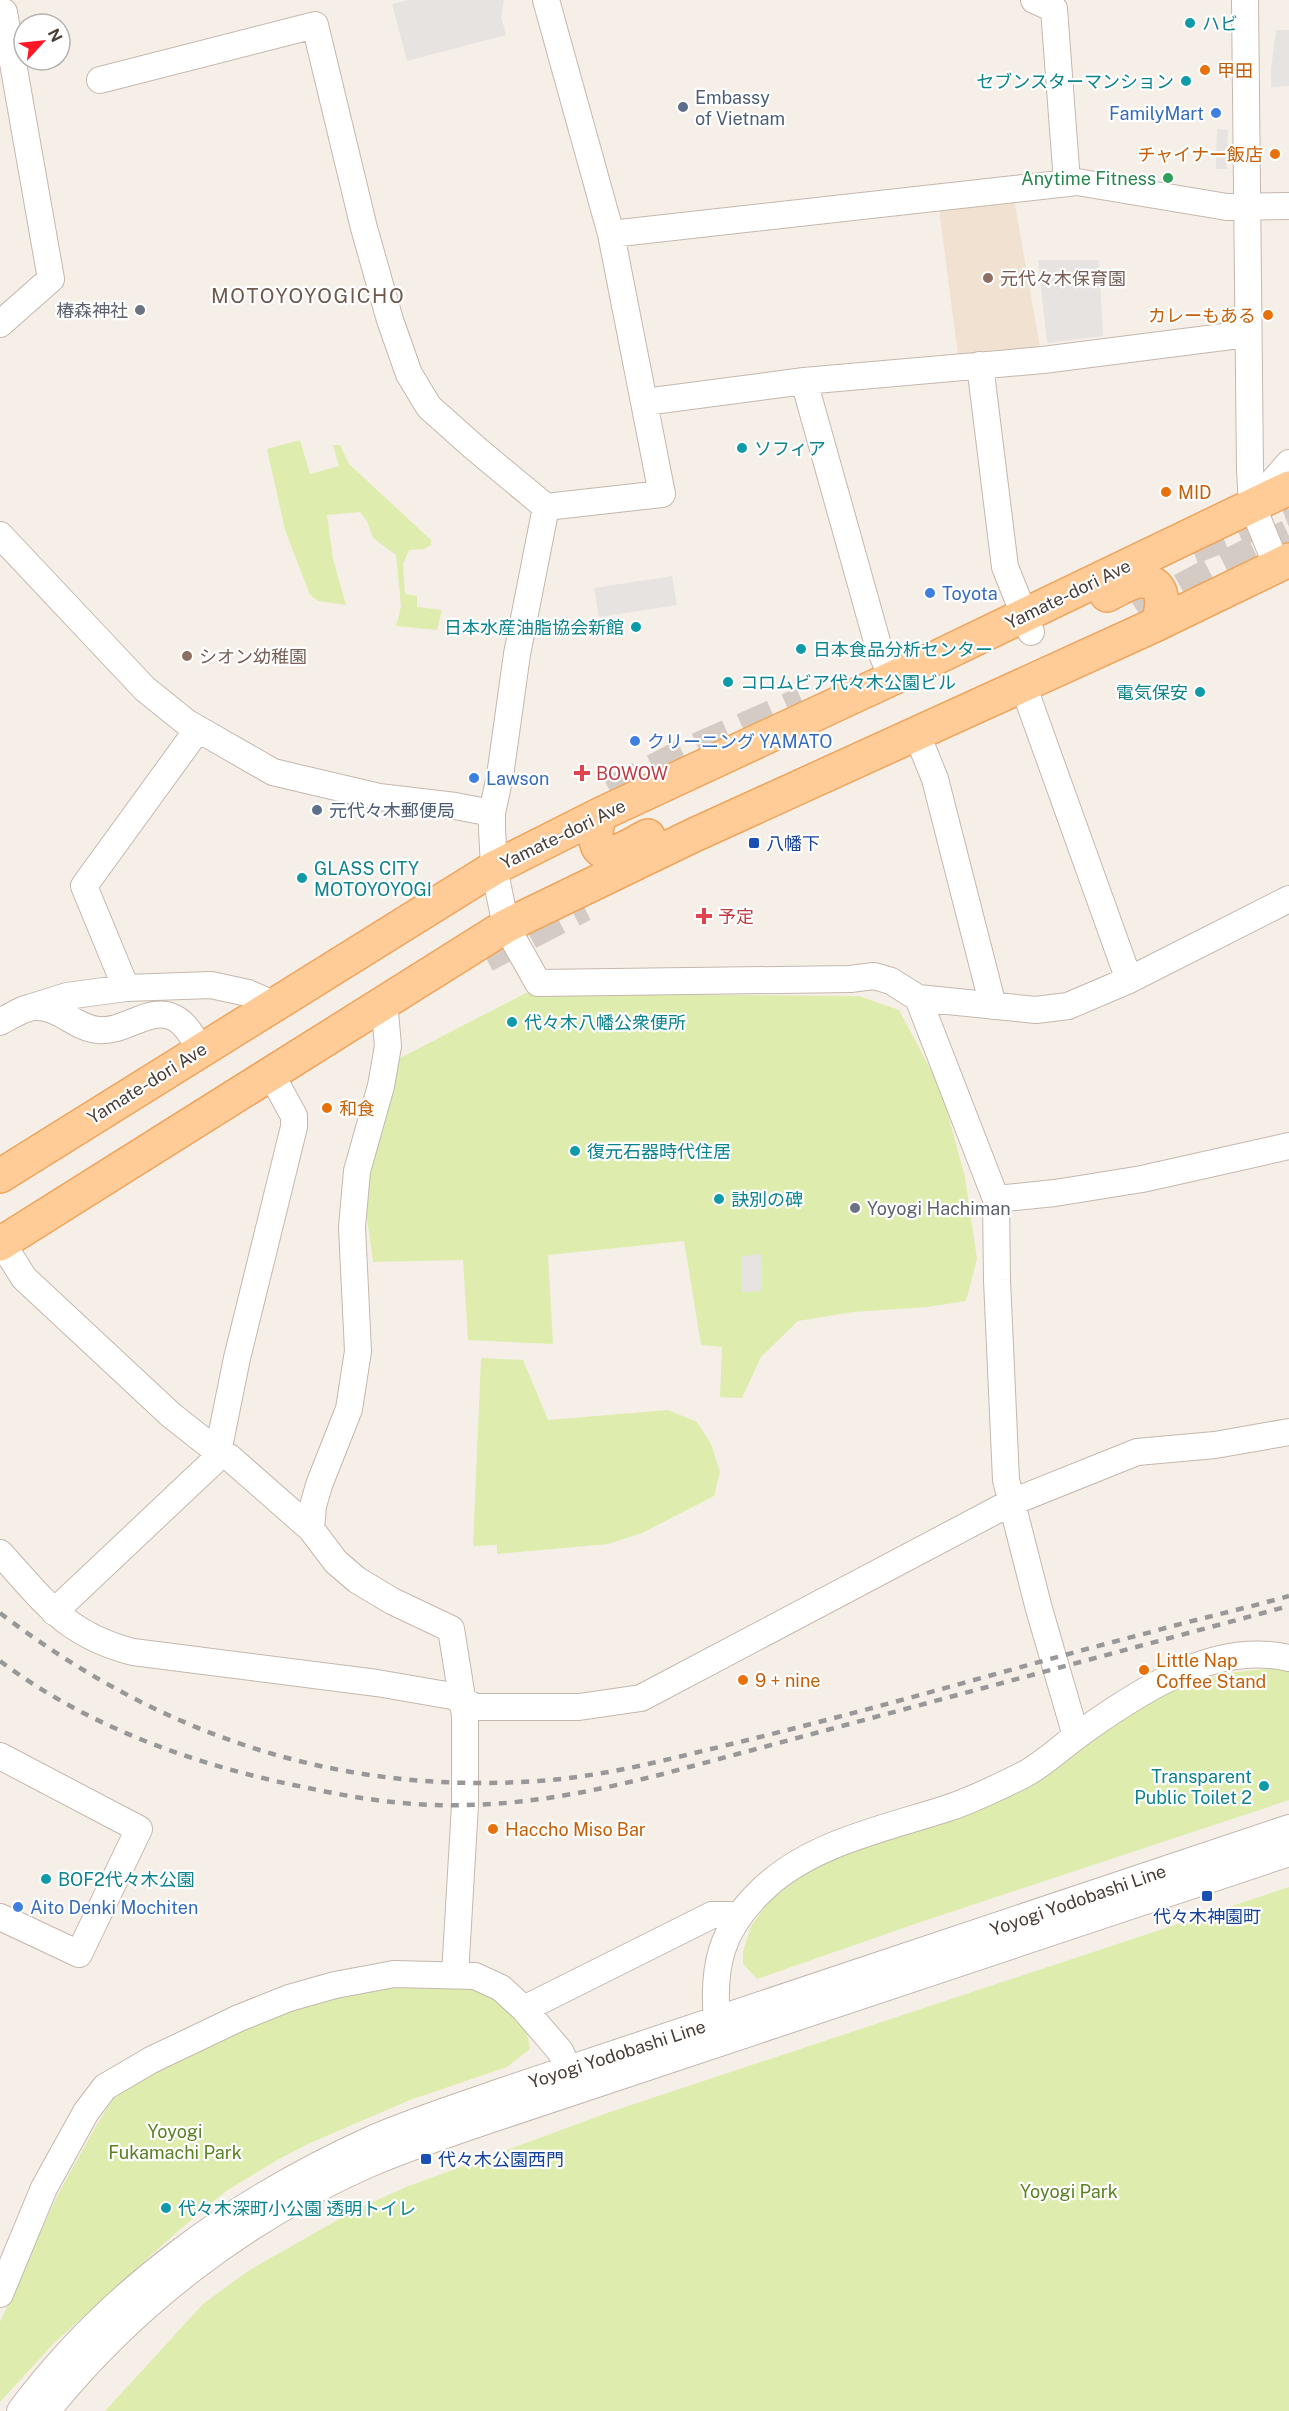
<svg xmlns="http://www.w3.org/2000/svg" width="1289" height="2411" viewBox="0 0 1289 2411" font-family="'Public Sans','Noto Sans JP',sans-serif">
<rect width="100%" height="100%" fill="#f6efe8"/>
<!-- education -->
<path fill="#f0e1d1" d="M1014,199L1040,347L958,355L939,209Z"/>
<!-- green -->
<path fill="#deedad" d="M300,440L310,474L339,466L333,445H340L349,464L431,540V545L424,549L409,550L403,564L405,594L417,596V607L442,610L437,630L396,626L401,607L396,555L373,538L367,521L360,512L327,515L333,559L346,605L318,601L310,595L285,530L267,449Z
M526,993L859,996L899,1010L941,1089L965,1177L977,1259L966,1301L928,1307L853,1312L798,1321L761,1357L742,1398L720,1397L722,1347L701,1345L684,1241L548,1255L553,1344L468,1340L463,1260L373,1262L365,1204L374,1148L400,1058Z
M481,1358L523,1360L548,1420L668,1410L697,1422L711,1444L720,1472L714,1496L642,1533L608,1544L497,1554V1545L473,1546Z
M1274,1668L1289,1671V1800L909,1926L757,1979L743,1964V1951L751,1926L769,1901L790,1885L822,1862L944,1818L964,1816L989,1804L1018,1793L1044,1778L1062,1760L1124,1718L1181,1686L1210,1677L1236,1672Z
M1289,1887V2411H105L203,2304L248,2271L355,2210L406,2187L610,2112Z
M449,1986L480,1991L506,2007L526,2029L530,2049L507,2067L410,2100L310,2143L279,2159L226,2191L178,2231L55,2342L0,2402V2322L57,2196L96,2126L113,2099L145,2076L202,2046L337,1993L379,1987Z"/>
<!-- parking -->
<path fill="#e6e3e0" d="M408,0H504L501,17L506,35L407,61L392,4Z
M1276,30H1289V86L1271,87V69Z
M1217,129L1228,130L1227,169H1216Z
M1038,260H1099L1103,336L1047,343Z
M672,576L677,605L599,617L594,588Z
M761,1254L762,1291L742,1292V1256Z"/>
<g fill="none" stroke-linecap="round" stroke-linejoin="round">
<!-- highway-tunnel -->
<path stroke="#d4ccc4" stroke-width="33" stroke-dasharray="33 16" stroke-linecap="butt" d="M1192,548L1289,510
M1140,615C1188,584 1238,560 1289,536
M611,793L678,758L803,703
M485,956L583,905"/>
<defs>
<path id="minor" d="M546,0L611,234L662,494L546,507L517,654L500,776L492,813V828L494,868L506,926L538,983L850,979L874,976L891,981L918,998L1036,1010L1068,1006L1129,980L1289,899
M1034,0L1054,9L1067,182
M1245,0L1250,469L1252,505L1277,566
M0,12H4L51,279L0,324
M100,80L315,25L364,228L390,320L409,374L429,407L475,448L546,507
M611,234L1077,182L1227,207L1289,206
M980,365L1005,567L1031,632
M804,381L878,645L893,679
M645,402L804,381L1043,360L1247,334
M1256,501L1289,463
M0,535L145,689L186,722L198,729L273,772L379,797L455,806L492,813
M1023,685L1129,980
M916,732L935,779L993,1006
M126,988L84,886L198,729
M918,998L996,1199L997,1280L1006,1480L1039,1609L1076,1736
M32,1007L67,996L126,988L211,985L248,993L273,1004
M0,1022C9,1017 23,1008 34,1007C58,1005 75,1028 98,1030C123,1033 148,1008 170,1016C185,1021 192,1036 200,1049
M996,1199L1055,1193L1142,1179L1289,1146
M2,1243L24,1278L171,1415L218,1452L229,1457L311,1529L336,1562L357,1580L392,1601L451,1629L465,1716V1805L455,1975
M311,1529L313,1506L319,1485L349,1409L358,1351L352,1227L357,1171L381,1086L388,1046L384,1001
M0,1553C45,1602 65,1634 133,1652L377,1683L452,1696L476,1707H579L641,1698L1010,1503L1137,1452L1215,1445L1289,1432
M54,1612L213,1462L218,1452L237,1358L294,1127V1116L271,1074
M0,1756L139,1829L79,1954L0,1917
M524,2009L712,1915H739
M717,2021C712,1966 721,1929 762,1890C810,1843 887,1828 948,1808C973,1800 999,1787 1023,1775C1041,1766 1058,1750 1074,1738C1105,1715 1140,1692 1175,1675C1211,1658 1250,1649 1289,1658
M0,2294L44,2188L86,2112L105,2087L151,2060L239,2018L289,1998L335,1985L394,1974L475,1976L501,1988L524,2009L560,2051L569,2070
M20,2411C110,2290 238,2199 374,2138C416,2120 460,2106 503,2091L1289,1828
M47,2411C132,2305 244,2219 369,2164C412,2146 456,2131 501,2116L1289,1853"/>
<path id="major" d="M1107,595C1117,590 1132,580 1143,581C1167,582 1163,609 1157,624
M601,814C596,825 589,856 612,852C624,851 637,841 648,836
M0,1176L494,868L601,814L923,664L1289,488
M0,1244L506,926L694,835L1157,624L1289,560"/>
</defs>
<!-- minor casing -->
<use href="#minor" stroke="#c5b7ad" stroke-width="28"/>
<!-- major casing -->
<use href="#major" stroke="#efa45c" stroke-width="36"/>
<!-- minor -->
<use href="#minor" stroke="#fff" stroke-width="26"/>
<!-- major -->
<use href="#major" stroke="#ffcc98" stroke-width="33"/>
<!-- rail -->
<path stroke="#989898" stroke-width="4.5" stroke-dasharray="8 8" stroke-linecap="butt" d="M0,1613C160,1735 336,1795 538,1781C597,1777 654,1763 711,1749C777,1733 843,1716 909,1698C989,1676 1070,1653 1151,1632C1197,1619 1243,1609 1289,1596
M0,1661C91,1729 198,1766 308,1788C360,1799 413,1807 466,1805C533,1804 599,1790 663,1774L1289,1606"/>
</g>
<!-- markers -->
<g fill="#0f9aa8" stroke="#fff" stroke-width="2">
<circle cx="1190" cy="23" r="6"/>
<circle cx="1186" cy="81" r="6"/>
<circle cx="742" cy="448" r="6"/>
<circle cx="636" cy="627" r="6"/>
<circle cx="801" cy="649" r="6"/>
<circle cx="728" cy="682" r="6"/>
<circle cx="1200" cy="692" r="6"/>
<circle cx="302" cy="878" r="6"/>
<circle cx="512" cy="1022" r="6"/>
<circle cx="575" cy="1151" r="6"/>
<circle cx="719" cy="1199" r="6"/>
<circle cx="1264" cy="1786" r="6"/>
<circle cx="46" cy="1879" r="6"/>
<circle cx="166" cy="2208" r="6"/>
</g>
<g fill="#e8710a" stroke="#fff" stroke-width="2">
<circle cx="1205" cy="70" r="6"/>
<circle cx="1275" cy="154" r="6"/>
<circle cx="1268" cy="315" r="6"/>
<circle cx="1166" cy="492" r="6"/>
<circle cx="327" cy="1108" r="6"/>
<circle cx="1144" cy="1670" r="6"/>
<circle cx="743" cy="1680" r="6"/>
<circle cx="493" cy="1829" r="6"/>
</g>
<g fill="#5c6f8a" stroke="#fff" stroke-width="2">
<circle cx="683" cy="107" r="6"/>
<circle cx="317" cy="810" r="6"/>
</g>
<g fill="#3f7fe0" stroke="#fff" stroke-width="2">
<circle cx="1216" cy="113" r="6"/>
<circle cx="930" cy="593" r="6"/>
<circle cx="635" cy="741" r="6"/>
<circle cx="474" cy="778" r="6"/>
<circle cx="18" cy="1907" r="6"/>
</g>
<circle fill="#2e9e5b" stroke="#fff" stroke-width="2" cx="1168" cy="178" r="6"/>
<g fill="#8d6e63" stroke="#fff" stroke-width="2">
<circle cx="988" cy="278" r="6"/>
<circle cx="187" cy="656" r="6"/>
</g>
<g fill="#6b7280" stroke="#fff" stroke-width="2">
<circle cx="140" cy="310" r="6"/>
<circle cx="855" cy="1208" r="6"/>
</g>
<g fill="#e0444e" stroke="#fff" stroke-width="2">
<path d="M579 764h6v6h6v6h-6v6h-6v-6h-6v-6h6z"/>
<path d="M701 907h6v6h6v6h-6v6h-6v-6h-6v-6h6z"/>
</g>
<g fill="#1a4fb4" stroke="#fff" stroke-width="2">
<rect x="748" y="837" width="12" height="12" rx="3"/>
<rect x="1201" y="1890" width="12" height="12" rx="3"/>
<rect x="420" y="2153" width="12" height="12" rx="3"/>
</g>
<g text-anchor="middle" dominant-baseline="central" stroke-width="4.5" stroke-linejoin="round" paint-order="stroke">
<!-- culture labels -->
<g font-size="18" fill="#0d838f" stroke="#fff" text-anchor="start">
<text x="1202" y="23">ハビ</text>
<text x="1174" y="81" text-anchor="end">セブンスターマンション</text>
<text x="754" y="448">ソフィア</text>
<text x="624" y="627" text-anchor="end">日本水産油脂協会新館</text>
<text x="813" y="649">日本食品分析センター</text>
<text x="740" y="682">コロムビア代々木公園ビル</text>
<text x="1188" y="692" text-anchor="end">電気保安</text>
<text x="314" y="868">GLASS CITY<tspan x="314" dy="21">MOTOYOYOGI</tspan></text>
<text x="524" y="1022">代々木八幡公衆便所</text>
<text x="587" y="1151">復元石器時代住居</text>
<text x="731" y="1199">訣別の碑</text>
<text x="1252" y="1776" text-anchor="end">Transparent<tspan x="1252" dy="21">Public Toilet 2</tspan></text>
<text x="58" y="1879">BOF2代々木公園</text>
<text x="178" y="2208">代々木深町小公園 透明トイレ</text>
</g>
<!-- food labels -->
<g font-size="18" fill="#c56008" stroke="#fff" text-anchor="start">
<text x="1217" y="70">甲田</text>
<text x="1263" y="154" text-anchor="end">チャイナー飯店</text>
<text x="1256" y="315" text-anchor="end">カレーもある</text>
<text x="1178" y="492">MID</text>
<text x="339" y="1108">和食</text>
<text x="1156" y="1660">Little Nap<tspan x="1156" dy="21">Coffee Stand</tspan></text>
<text x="755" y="1680">9 + nine</text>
<text x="505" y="1829">Haccho Miso Bar</text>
</g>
<!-- service labels -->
<g font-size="18" fill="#4e5e75" stroke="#fff" text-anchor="start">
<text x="695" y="97">Embassy<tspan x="695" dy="21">of Vietnam</tspan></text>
<text x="329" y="810">元代々木郵便局</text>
</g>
<!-- shop labels -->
<g font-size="18" fill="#366cbe" stroke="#fff" text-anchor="start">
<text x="1204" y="113" text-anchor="end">FamilyMart</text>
<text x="942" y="593">Toyota</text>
<text x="647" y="741">クリーニング YAMATO</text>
<text x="486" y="778">Lawson</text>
<text x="30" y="1907">Aito Denki Mochiten</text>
</g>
<!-- leisure labels -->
<g font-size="18" fill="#27864d" stroke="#fff" text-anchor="end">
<text x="1156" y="178">Anytime Fitness</text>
</g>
<!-- education labels -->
<g font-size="18" fill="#785e54" stroke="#fff" text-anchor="start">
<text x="1000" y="278">元代々木保育園</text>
<text x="199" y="656">シオン幼稚園</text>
</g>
<!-- worship labels -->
<g font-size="18" fill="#5b616d" stroke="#fff" text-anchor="end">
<text x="128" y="310">椿森神社</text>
<text x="867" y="1208" text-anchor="start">Yoyogi Hachiman</text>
</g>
<!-- street labels -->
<g font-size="18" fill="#4a3e36" stroke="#fff">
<text transform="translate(1068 594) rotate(-26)">Yamate-dori Ave</text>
<text transform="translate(563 834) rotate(-26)">Yamate-dori Ave</text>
<text transform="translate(147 1083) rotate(-32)">Yamate-dori Ave</text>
<text transform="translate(1078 1900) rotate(-19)">Yoyogi Yodobashi Line</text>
<text transform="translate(617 2054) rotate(-18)">Yoyogi Yodobashi Line</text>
</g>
<!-- health labels -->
<g font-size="18" fill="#be3a42" stroke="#fff" text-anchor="start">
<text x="596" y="773">BOWOW</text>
<text x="718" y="916">予定</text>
</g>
<!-- transit labels -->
<g font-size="18" fill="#164399" stroke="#fff" text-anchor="start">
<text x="766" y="843">八幡下</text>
<text x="1207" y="1916" text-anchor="middle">代々木神園町</text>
<text x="438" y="2159">代々木公園西門</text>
</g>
<!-- park labels -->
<g font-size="18" fill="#5b8222" stroke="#fff">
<text x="175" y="2131">Yoyogi<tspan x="175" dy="21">Fukamachi Park</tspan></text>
<text x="1069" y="2191">Yoyogi Park</text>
</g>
<!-- neighbourhood labels -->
<g font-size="20" letter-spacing="1.5" fill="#6e594c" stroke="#fff">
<text x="308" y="296">MOTOYOYOGICHO</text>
</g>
</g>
<!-- north arrow -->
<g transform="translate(42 42) rotate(63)"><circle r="28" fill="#ffffff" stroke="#b7b2af" stroke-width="1.5"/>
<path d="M0-4.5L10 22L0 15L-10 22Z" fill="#ff1624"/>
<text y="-9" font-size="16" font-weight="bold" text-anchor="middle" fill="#4a3e36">N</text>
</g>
</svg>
